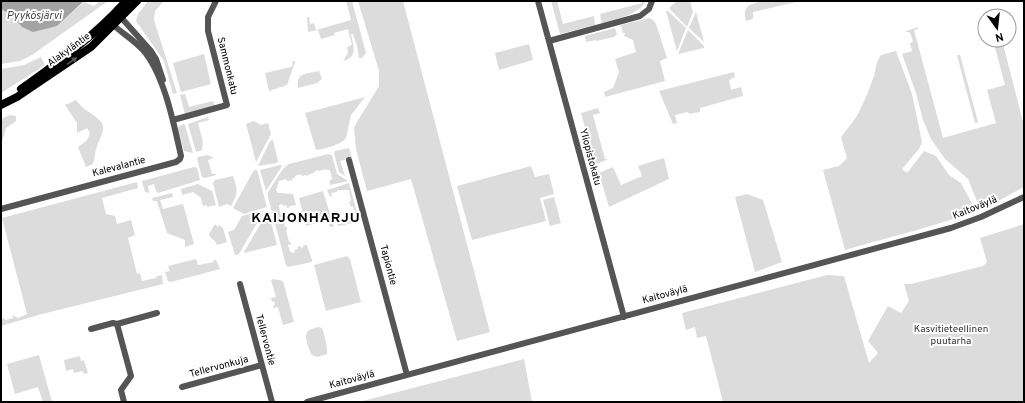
<svg xmlns="http://www.w3.org/2000/svg" width="1025" height="403" viewBox="0 0 1025 403" font-family="Overpass,sans-serif">
<rect width="100%" height="100%" fill="#fff"/>
<!-- green -->
<path fill="#dcdcdc" d="M100,1H108L32,55L20,61L1,64V9L11,15L22,27L57,26L84,2L94,6Z
M148,1H164L155,11L154,20L177,93L173,94L164,61L136,21L138,14Z
M346,1H352L366,53L362,58H359L357,46L353,34H351C353,45 359,57 343,61L348,53L347,47L352,45L348,29L334,33L335,35L321,39L318,30L308,32L307,17H309L310,24L314,23L316,30L351,20Z
M358,1H403L490,332L457,341L411,179L367,191L356,149L354,127L379,86V71Z
M551,1H557L563,24L594,16L595,25L560,34Z
M642,1H646C638,15 617,19 602,23L600,14L642,3Z
M677,1H690L693,12L687,27L669,8Z
M763,1H796V2L753,12V19L746,21C742,5 749,5 763,1Z
M666,11H668L686,28L677,51Z
M696,12L704,42L689,28Z
M649,18L653,20L656,24L667,58L660,61L665,81L605,97L604,92L613,88L619,72L615,59L636,52L633,40L624,36L625,33H623L621,25Z
M918,27V29L914,30L943,138L996,123L987,90L1005,85L993,40H1002L1024,126V187L983,209L979,206L968,179L945,159L931,139L923,120L916,93L902,54L912,51L910,43L913,42L911,35L909,32H906V31Z
M615,28L617,34L614,37L596,41V40L586,42L585,36Z
M688,30L704,46V48L678,54Z
M529,44L533,60L499,70L495,53Z
M896,51L912,94L922,142L919,149L902,169L907,173L924,151L936,156L949,175L961,183L976,211C933,227 889,237 845,250L823,170L839,166L847,158L841,137L857,116L866,97L874,76L877,62L881,55Z
M204,54L211,84L181,92L173,63Z
M957,55H960L978,122L975,123Z
M41,57L45,65L1,93V69L24,65Z
M292,61H294L295,62L287,85L269,91L265,73L291,67L293,64Z
M319,71L322,79L317,83L298,88C296,72 306,74 319,71Z
M734,72L735,77L729,80L731,90L741,87L743,96L700,108V112L689,114L688,112L675,115L677,123L673,124L659,91Z
M185,94L189,107L213,101L215,106L185,114L180,95Z
M365,97L351,115L346,138C341,145 324,149 316,150L305,113Z
M76,100C84,111 88,110 97,118C109,127 100,136 97,146C95,151 95,158 93,164L86,167L78,147L87,140L90,133L87,128L77,133V123L65,105Z
M598,108L600,113L593,115L605,159H608L595,165L581,113Z
M10,115L16,116V121L6,128L3,139L1,140V119Z
M208,117L209,120L198,123L203,142L202,143L203,147H202V150L205,149L196,152L188,124Z
M254,121L261,125L268,123L271,134L256,162L246,124Z
M184,124L185,125L193,153L184,151L178,129L179,126Z
M273,140L278,161L277,163L258,166L270,141Z
M349,148L352,158L340,161L345,176L339,172L334,153L335,151Z
M328,154L332,155L337,174L348,181L330,185L329,181L332,179L330,170H326L325,169L319,171L318,170L315,171V172L306,176L305,175L302,176L301,174L295,176V178H292L293,180L287,181L286,179L279,181L276,190L278,193L293,194L296,205L290,206V207L287,208L286,205L283,206L282,204L279,205L280,214L283,213L284,216H283L285,227H287V230H286L289,242H291V244L288,245L290,251L292,253L295,252L294,250L298,249L297,247L300,246L301,248L304,247L303,245H307L312,260V262L288,267L286,265L268,197V192L283,169L289,164Z
M207,155L213,157V158L208,160L212,174H216V175L205,178L202,177L197,159L198,157Z
M664,158L669,179L609,207L599,173L613,167L621,185L642,176L638,166Z
M280,165L282,166L266,191L260,170Z
M531,166L535,177L549,174L554,194L540,198L546,221L472,240L457,186Z
M194,167L197,168L200,180L158,193L156,191L154,184L148,186L149,193L145,192L142,181Z
M254,170H257L267,207L244,214L233,208Z
M233,176C238,191 238,193 231,206L227,204L219,207L213,183L215,180Z
M137,182L138,188L102,198L106,214L115,216L117,224L131,220L135,235L128,238L137,274L140,273L142,281L156,278L157,276L162,275L163,284L42,314L1,326V319L4,318L5,320L13,318L12,315L18,318L27,314L2,218Z
M349,183L359,220L357,222L339,226L338,225L337,220H339V222L349,221V219L355,217V210H354L353,206L351,207L349,202L351,201L349,190H337V192L331,193L332,196L330,197L327,190Z
M198,184L212,191L216,205L207,207V205L203,206L201,198L193,192L182,195L181,189Z
M323,191L334,227H330L327,220L306,226L299,198Z
M172,193L173,197L160,200L163,209L183,204L194,244L185,247V240L167,233L157,201H153L152,198Z
M747,194L763,200L782,262L755,272L735,197Z
M554,197L561,223L550,226L543,200Z
M261,211H264L239,254L235,255L228,232L234,230L242,216Z
M268,211L277,245L244,253V252Z
M215,224L218,227L219,225L223,228L227,242L217,245L215,241L211,238L209,234Z
M1024,224V402H723L706,336L697,338L695,327L686,330L682,313L827,275L844,276L869,363L878,353L868,341L888,306L901,313L909,301L904,284H911L983,266L987,262L980,238Z
M347,256L350,259L361,302L326,311L314,265Z
M196,259L198,265L214,262L213,260H216L220,269L171,282L168,281L165,272L170,271L168,266Z
M274,279L283,281L294,322L283,325L278,307L274,308L273,306L275,305L274,301L272,302L271,298L276,297L271,280Z
M318,327L322,328C324,333 328,349 327,354L317,357L311,354C309,348 303,336 308,331C310,329 315,328 318,327Z
M39,355L52,402H43L38,387L15,394L7,364Z
M80,356L81,361L84,360L88,373L84,374L83,371L74,373L73,369L66,371L64,360Z
M524,359L532,402H359Z"/>
<!-- water -->
<path fill="#a3a3a3" d="M1,1H84L57,26L33,32L22,27L11,15L1,9Z"/>
<g fill="none" stroke-linecap="round" stroke-linejoin="round">
<!-- minor -->
<path stroke="#555" stroke-width="6" d="M538,1L624,317
M118,14L151,51L156,59L163,80
M549,41L640,16L649,9L652,1
M173,120L227,105L208,31V17L216,1
M349,160L407,375
M1,209L176,162L180,159L181,156C174,124 164,74 143,50C133,39 120,32 110,22
M240,284L272,402
M91,329L113,323L117,324
M182,387L262,365
M124,402L121,390L131,376L117,324L157,313
M307,402L951,228L981,217L1024,197"/>
<!-- major -->
<path stroke="#000" stroke-width="8" d="M21,89C56,64 97,34 126,1
M1,105L17,97L91,47L137,1"/>
</g>
<!-- one-way arrows -->
<defs><path id="oneway-solid" d="M-6-.8H1V-3.2L6.5 0L1 3.2V.8H-6Z"/></defs>
<use fill="#595959" href="#oneway-solid" transform="translate(72 61) rotate(-34)"/>
<g text-anchor="middle" dominant-baseline="central" stroke-width="4" stroke-linejoin="round" paint-order="stroke">
<!-- street labels -->
<g font-size="10" fill="#000" stroke="#fff">
<text transform="translate(69 50) rotate(-36)">Alakyläntie</text>
<text transform="translate(227 66) rotate(76)">Sammonkatu</text>
<text transform="translate(590 157) rotate(75)">Yliopistokatu</text>
<text transform="translate(119 167) rotate(-15)">Kalevalantie</text>
<text transform="translate(975 208) rotate(-22)">Kaitoväylä</text>
<text transform="translate(388 265) rotate(75)">Tapiontie</text>
<text transform="translate(665 295) rotate(-15)">Kaitoväylä</text>
<text transform="translate(265 340) rotate(75)">Tellervontie</text>
<text transform="translate(219 367) rotate(-15)">Tellervonkuja</text>
<text transform="translate(352 380) rotate(-15)">Kaitoväylä</text>
</g>
<!-- park labels -->
<g font-size="10" fill="#333" stroke="#fff">
<text x="951" y="329">Kasvitieteellinen<tspan x="951" dy="12">puutarha</tspan></text>
</g>
<!-- water labels -->
<g font-size="11" font-style="italic" fill="#444" stroke="#fff">
<text x="34" y="16">Pyykösjärvi</text>
</g>
<!-- district labels -->
<g font-size="14" font-weight="bold" letter-spacing="1" fill="#000" stroke="#fff">
<text x="306" y="218">KAIJONHARJU</text>
</g>
</g>
<!-- border -->
<rect width="1025" height="403" fill="none" stroke="#000000" stroke-width="4"/>
<!-- north arrow -->
<g transform="translate(997 28) rotate(165)"><circle r="19" fill="#ffffff" stroke="#999999"/>
<path d="M0-3L7 15L0 10L-7 15Z" fill="#000000"/>
<text y="-6" font-size="11" font-weight="bold" text-anchor="middle" fill="#000000">N</text>
</g>
</svg>
